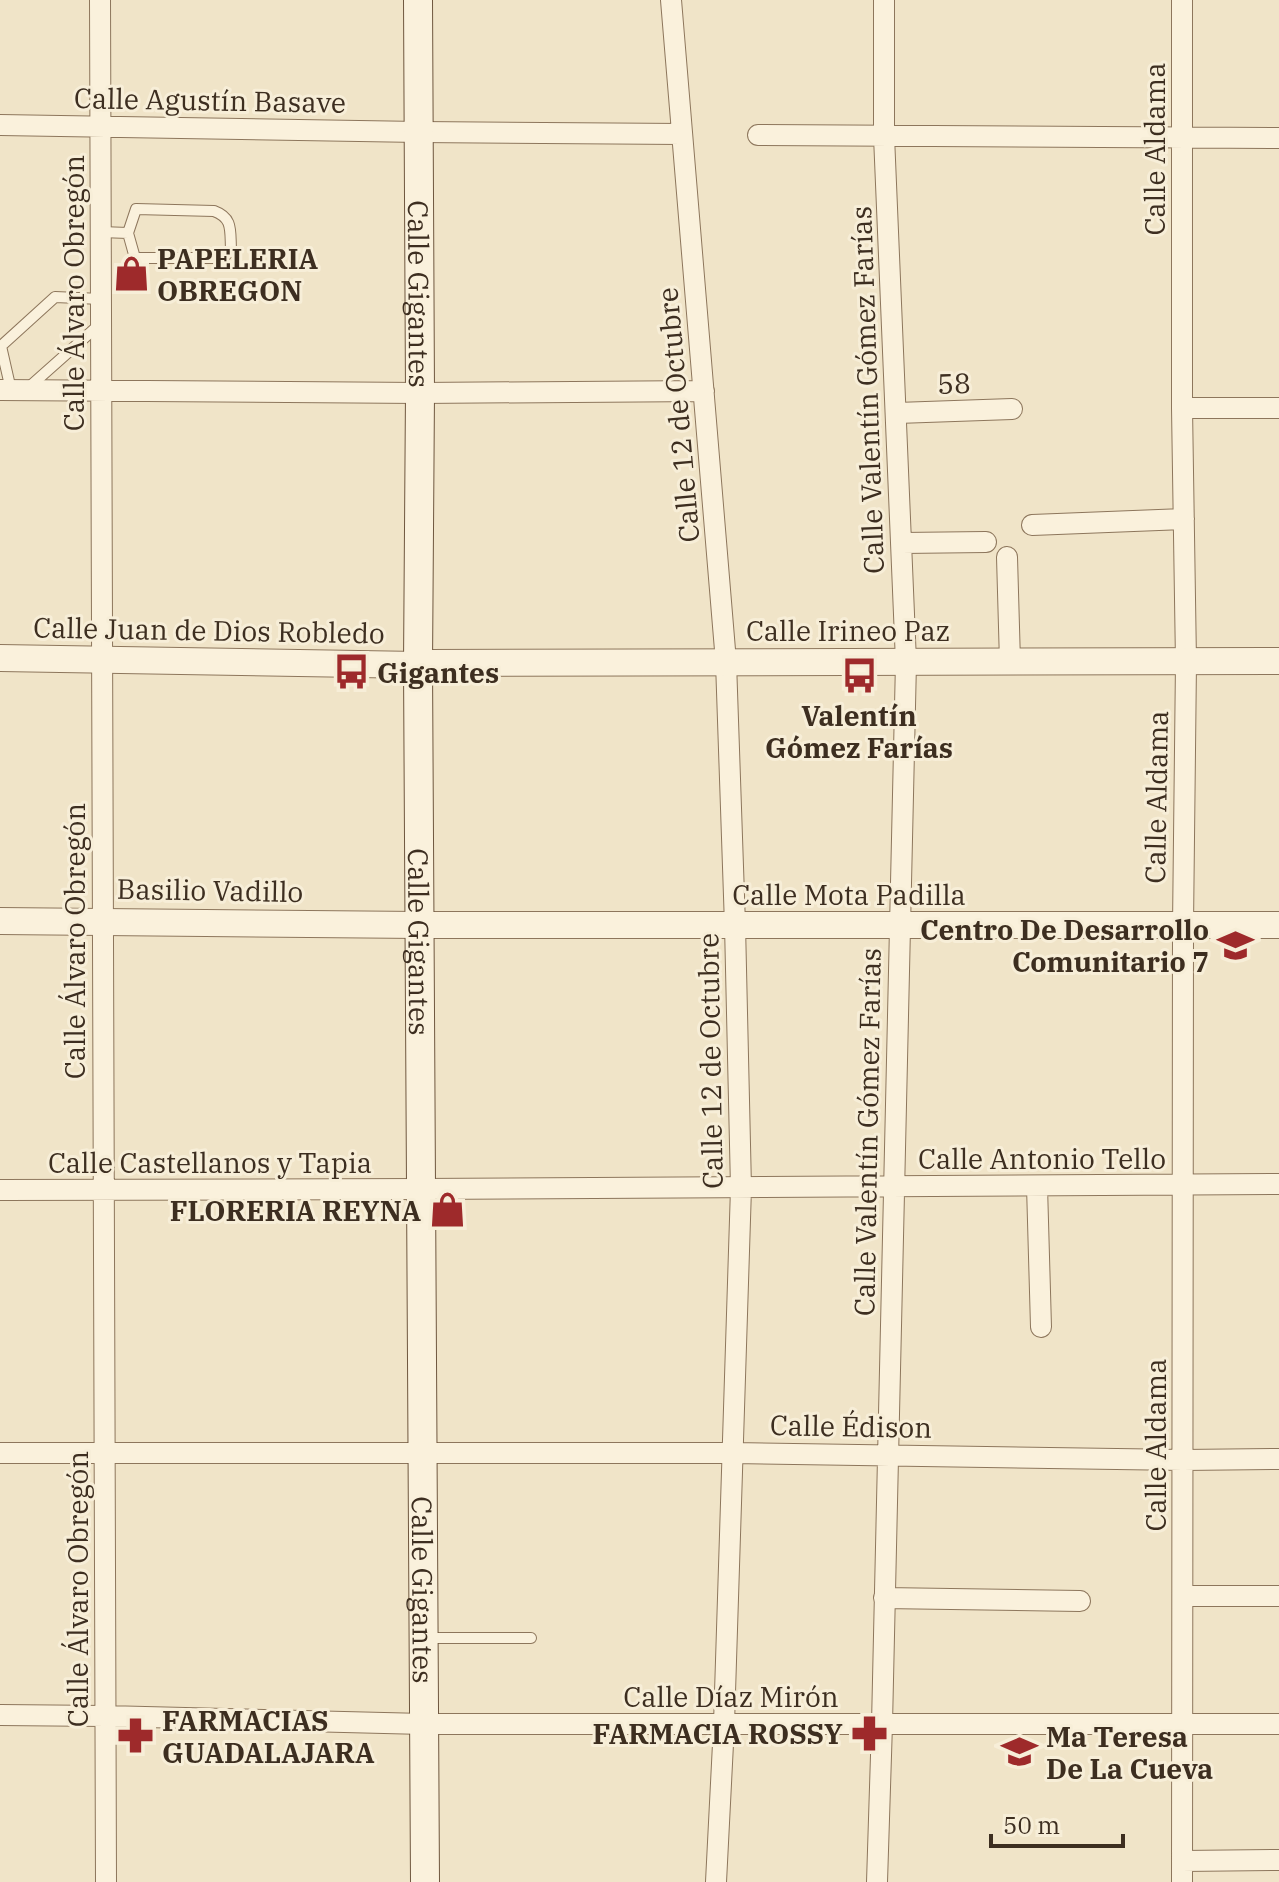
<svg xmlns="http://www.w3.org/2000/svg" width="1279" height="1882" viewBox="0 0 1279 1882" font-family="'IBM Plex Serif',serif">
<rect width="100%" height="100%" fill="#f0e4c8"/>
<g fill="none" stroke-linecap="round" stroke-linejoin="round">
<defs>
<path id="service" d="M136,209L214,211C233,218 230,230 231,249L225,256L217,258H135L128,233Z
M101,232L128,233
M28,388L100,324
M11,390L1,346L55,297L101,299
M425,1638H531"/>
<path id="minor" d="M100,0L106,1882
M671,0L726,662L735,925L741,1188L724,1724L716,1882
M0,125L419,132L682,134
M758,135L1279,138
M0,390L420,393L704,391
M1182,408H1279
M897,413L1012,409
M1032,525L1184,519
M902,543L986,542
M1007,557L1010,662
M1037,1186L1041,1327
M0,1190L421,1189L1279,1184
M0,1453H733L1183,1460L1279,1459
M1183,1596H1279
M884,1598L1080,1601
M0,1715L105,1716L424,1724H1279
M1182,1861L1279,1860
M877,1882L882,1724L906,662L884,136V0
M1182,1882L1183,926L1186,662L1182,408V0"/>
<path id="tertiary" d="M0,658L418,665L428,663L1279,661
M0,921L419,925H1279"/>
<g id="secondary">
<path id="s1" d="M418,0L420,393L418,665L425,1882"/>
</g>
</defs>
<!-- service casing -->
<use href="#service" stroke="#8d765c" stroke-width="12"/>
<!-- minor casing -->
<use href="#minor" stroke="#8d765c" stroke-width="22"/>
<!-- tertiary casing -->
<use href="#tertiary" stroke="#8d765c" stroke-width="28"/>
<!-- secondary casing -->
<use href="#secondary" stroke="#6f573f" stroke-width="30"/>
<!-- service -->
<use href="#service" stroke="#faf1dc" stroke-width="10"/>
<!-- minor -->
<use href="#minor" stroke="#faf1dc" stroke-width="20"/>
<!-- tertiary -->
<use href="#tertiary" stroke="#faf1dc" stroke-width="26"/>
<!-- secondary -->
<use href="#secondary" stroke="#faf1dc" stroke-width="28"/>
</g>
<!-- icons -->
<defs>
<symbol id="shop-bare" viewBox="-9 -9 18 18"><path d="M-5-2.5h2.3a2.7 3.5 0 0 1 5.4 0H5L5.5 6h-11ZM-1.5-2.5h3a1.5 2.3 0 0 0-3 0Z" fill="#9e2a2b" stroke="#f7eed8" stroke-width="2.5" paint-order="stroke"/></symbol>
<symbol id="bus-bare" viewBox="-9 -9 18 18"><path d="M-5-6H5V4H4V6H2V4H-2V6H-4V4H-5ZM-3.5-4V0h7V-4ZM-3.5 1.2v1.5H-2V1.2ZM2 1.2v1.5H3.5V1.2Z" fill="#9e2a2b" stroke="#f7eed8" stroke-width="2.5" paint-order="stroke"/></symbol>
<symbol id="school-bare" viewBox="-9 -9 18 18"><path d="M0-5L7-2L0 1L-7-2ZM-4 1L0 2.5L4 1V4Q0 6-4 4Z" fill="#9e2a2b" stroke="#f7eed8" stroke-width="2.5" paint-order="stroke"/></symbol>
<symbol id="pharmacy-bare" viewBox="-9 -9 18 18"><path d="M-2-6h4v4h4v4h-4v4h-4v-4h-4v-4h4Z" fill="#9e2a2b" stroke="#f7eed8" stroke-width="2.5" paint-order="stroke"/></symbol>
</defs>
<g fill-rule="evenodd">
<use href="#shop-bare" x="106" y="248" width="51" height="51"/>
<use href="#bus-bare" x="326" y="646" width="51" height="51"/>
<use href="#bus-bare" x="834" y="650" width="51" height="51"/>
<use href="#school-bare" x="1210" y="920" width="51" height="51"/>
<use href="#shop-bare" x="422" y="1184" width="51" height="51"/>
<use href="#pharmacy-bare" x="844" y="1708" width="51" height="51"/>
<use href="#pharmacy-bare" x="110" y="1710" width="51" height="51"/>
<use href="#school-bare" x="994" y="1726" width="51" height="51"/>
</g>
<g text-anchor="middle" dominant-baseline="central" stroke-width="6" stroke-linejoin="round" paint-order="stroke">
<!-- street labels -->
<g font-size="28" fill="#3d2e20" stroke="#f7eed8">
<text transform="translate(210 100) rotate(1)">Calle Agustín Basave</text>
<text transform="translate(1154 149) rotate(-90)">Calle Aldama</text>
<text transform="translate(73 293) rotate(-90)">Calle Álvaro Obregón</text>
<text stroke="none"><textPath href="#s1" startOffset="294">Calle Gigantes</textPath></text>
<text transform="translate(954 383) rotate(-2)">58</text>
<text transform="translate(867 390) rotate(-92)">Calle Valentín Gómez Farías</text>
<text transform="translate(678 415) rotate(-95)">Calle 12 de Octubre</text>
<text transform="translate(209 630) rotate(1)">Calle Juan de Dios Robledo</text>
<text x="848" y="630">Calle Irineo Paz</text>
<text transform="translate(1156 797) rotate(-89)">Calle Aldama</text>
<text transform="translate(210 890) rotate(1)">Basilio Vadillo</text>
<text x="849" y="894">Calle Mota Padilla</text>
<text transform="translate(74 941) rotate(-90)">Calle Álvaro Obregón</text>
<text stroke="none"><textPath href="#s1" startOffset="942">Calle Gigantes</textPath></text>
<text transform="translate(710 1061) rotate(-91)">Calle 12 de Octubre</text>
<text transform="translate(867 1132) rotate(-89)">Calle Valentín Gómez Farías</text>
<text x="1042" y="1158">Calle Antonio Tello</text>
<text x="210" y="1162">Calle Castellanos y Tapia</text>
<text transform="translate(851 1426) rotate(1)">Calle Édison</text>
<text transform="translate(1155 1445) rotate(-90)">Calle Aldama</text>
<text transform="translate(77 1589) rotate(-90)">Calle Álvaro Obregón</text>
<text stroke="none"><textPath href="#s1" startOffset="1590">Calle Gigantes</textPath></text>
<text x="731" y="1696">Calle Díaz Mirón</text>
</g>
<!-- poi labels -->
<g font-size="28" font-weight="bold" fill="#3d2e20" stroke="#f7eed8" text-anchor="start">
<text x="157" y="258">PAPELERIA<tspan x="157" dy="32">OBREGON</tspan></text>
<text x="377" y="672">Gigantes</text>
<text x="859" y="715" text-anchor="middle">Valentín<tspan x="859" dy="32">Gómez Farías</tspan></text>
<text x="1209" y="929" text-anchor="end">Centro De Desarrollo<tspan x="1209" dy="32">Comunitario 7</tspan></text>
<text x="421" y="1210" text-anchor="end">FLORERIA REYNA</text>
<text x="162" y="1720">FARMACIAS<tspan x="162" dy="32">GUADALAJARA</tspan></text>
<text x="843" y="1733" text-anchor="end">FARMACIA ROSSY</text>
<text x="1046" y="1736">Ma Teresa<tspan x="1046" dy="32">De La Cueva</tspan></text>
</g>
</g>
<!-- scale -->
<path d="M991 1834v12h132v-12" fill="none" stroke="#3d2e20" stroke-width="4"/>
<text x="1003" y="1834" font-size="24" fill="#3d2e20" stroke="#f7eed8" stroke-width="6" paint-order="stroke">50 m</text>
</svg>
